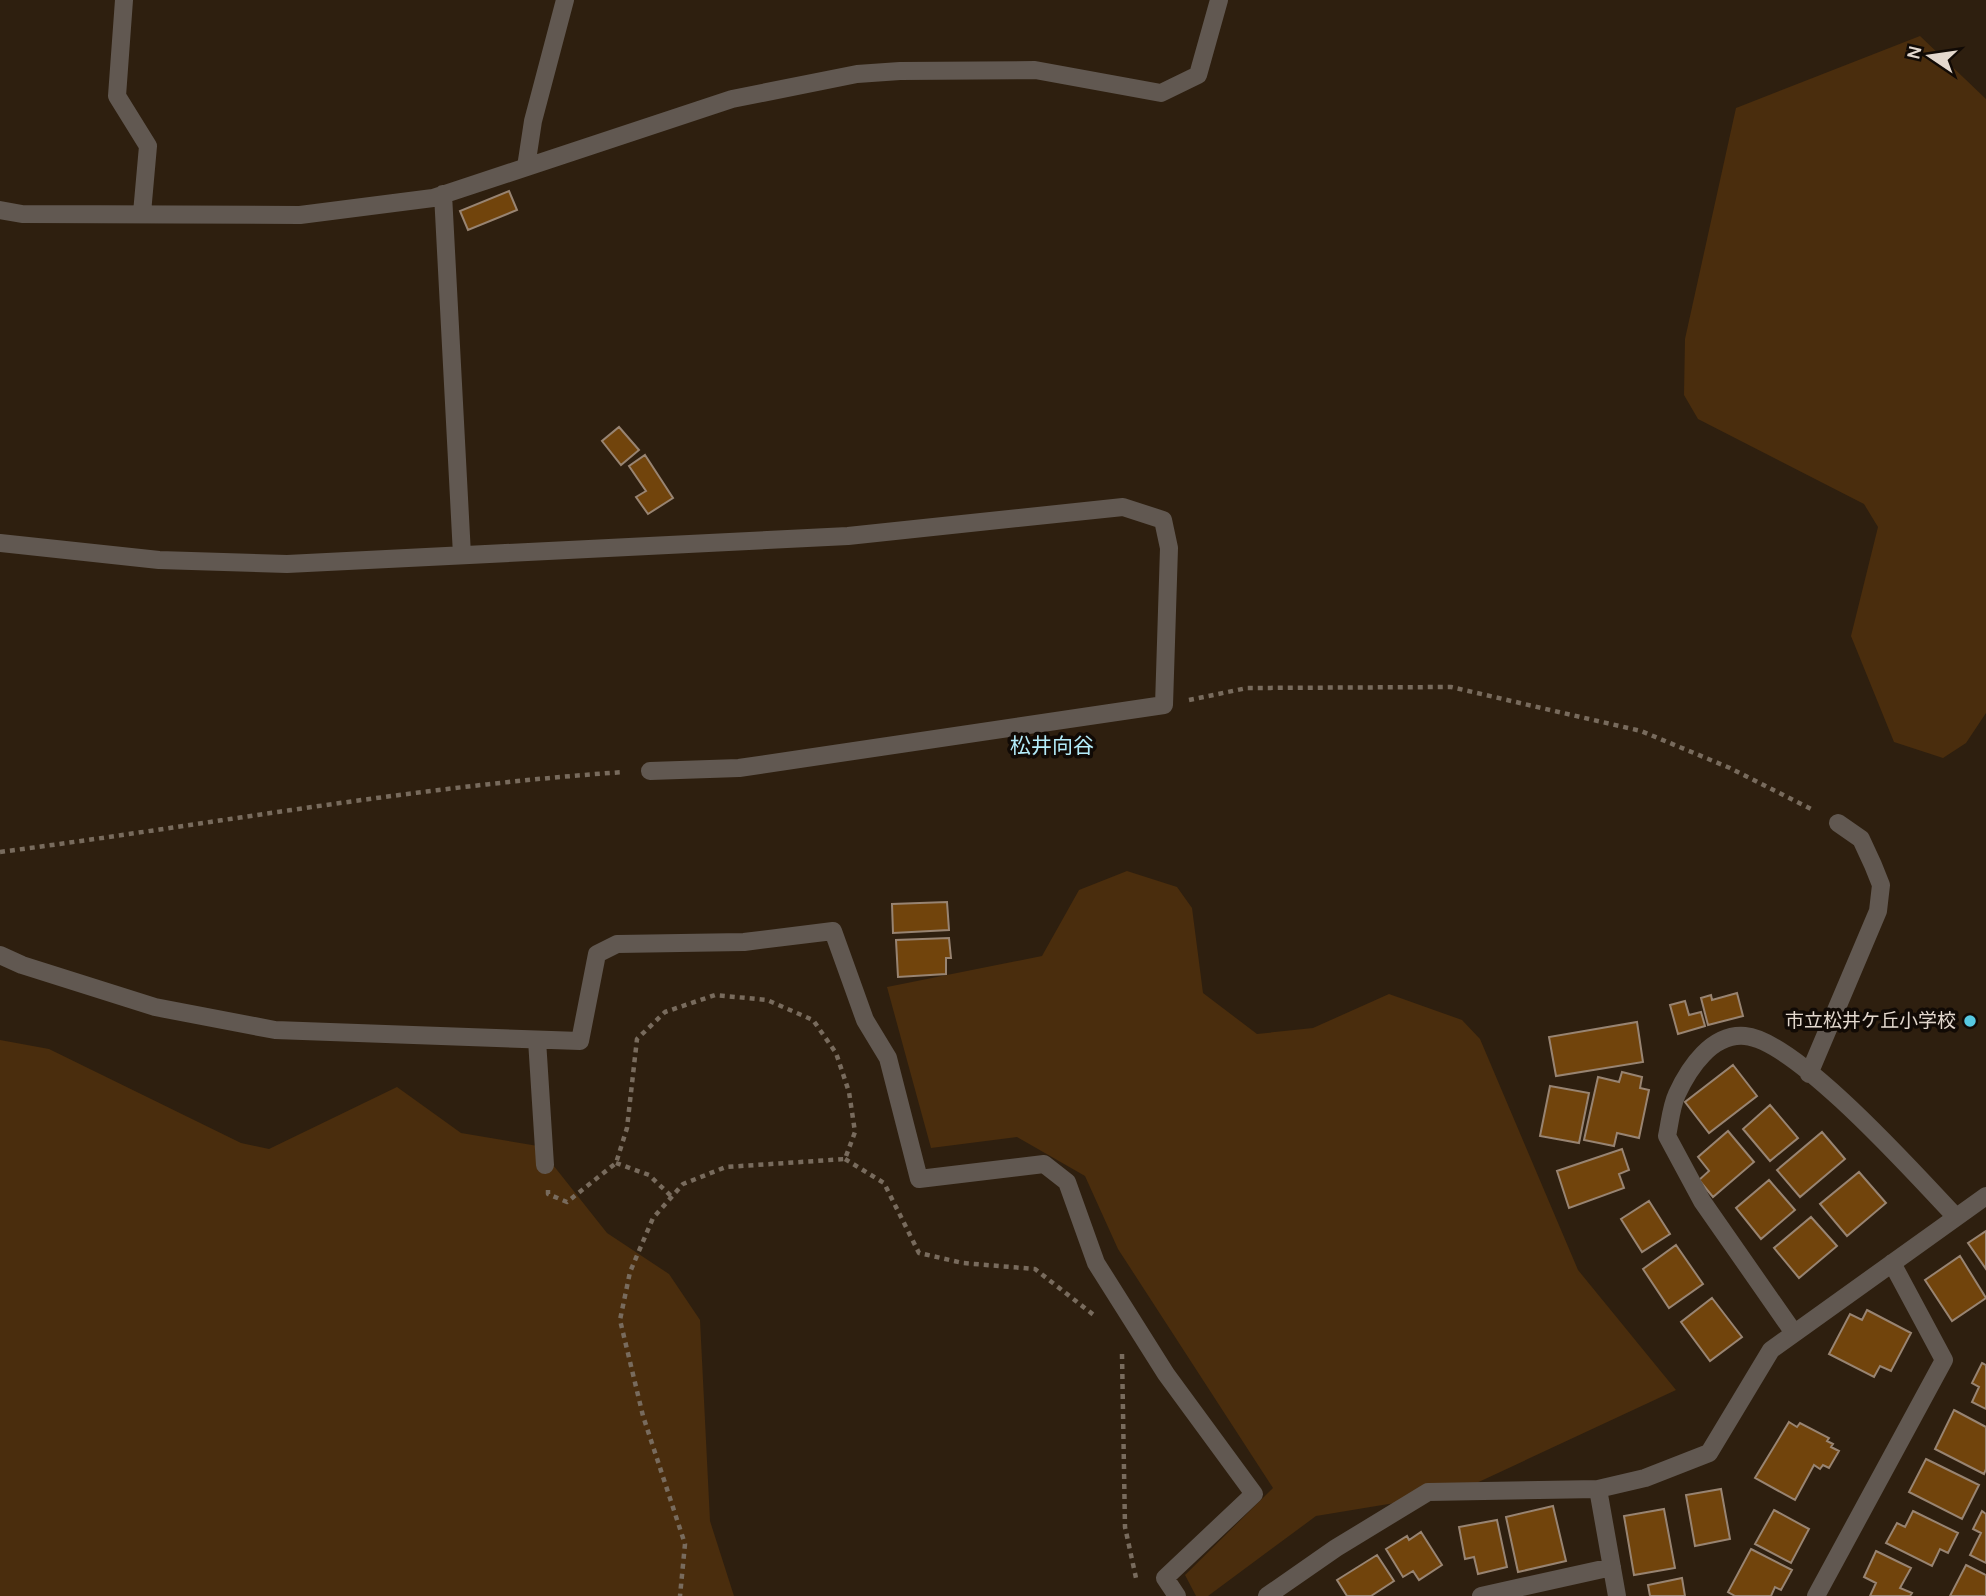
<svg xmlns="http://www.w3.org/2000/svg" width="1986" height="1596" viewBox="0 0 1986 1596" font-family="Karla,'Noto Sans JP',sans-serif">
<rect width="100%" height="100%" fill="#2e1f0f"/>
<!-- green -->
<path fill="#4a2d0d" d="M1920,36L1986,99V713L1966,743L1943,758L1894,742L1851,636L1878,527L1864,504L1698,419L1684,395L1685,339L1736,108Z
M1127,871L1177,887L1192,908L1203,993L1257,1034L1313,1028L1389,994L1462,1020L1480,1039L1578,1270L1676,1390L1455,1493L1316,1516L1208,1596H1196L1185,1575L1273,1488L1118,1249L1085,1176L1017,1137L931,1148L887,987L1042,956L1079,890Z
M0,1040L49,1049L241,1143L269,1149L397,1087L461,1133L538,1146L607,1233L669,1274L700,1320L710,1521L734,1596H0Z"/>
<!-- building -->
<path fill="#71440c" stroke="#988472" stroke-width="2" d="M509,191L517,210L468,230L460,211Z
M619,427L639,450L621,465L602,441Z
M645,455L673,498L648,514L636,497L646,491L629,466Z
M947,902L949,930L893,933L892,904Z
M949,938L951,958H946V974L898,977L896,940Z
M1737,993L1743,1016L1708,1025L1701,998L1711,995L1712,1000Z
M1685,1001L1689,1015L1701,1012L1705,1026L1678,1034L1670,1005Z
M1637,1022L1643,1062L1556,1076L1549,1037Z
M1733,1065L1757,1096L1709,1133L1685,1102Z
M1622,1072L1642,1077L1640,1088L1649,1090L1639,1138L1617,1133L1614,1146L1584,1140L1598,1077L1619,1082Z
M1550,1086L1589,1093L1579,1143L1540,1136Z
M1770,1105L1798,1138L1770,1161L1743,1129Z
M1728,1131L1754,1162L1713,1197L1699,1180L1709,1171L1698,1157Z
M1822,1132L1845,1159L1800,1197L1777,1170Z
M1622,1149L1629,1170L1619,1174L1624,1188L1569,1208L1557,1171Z
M1859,1172L1886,1203L1847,1236L1820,1204Z
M1769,1180L1795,1210L1761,1239L1736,1208Z
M1649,1201L1670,1234L1642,1252L1621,1219Z
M1811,1217L1837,1246L1799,1278L1774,1248Z
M1986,1231V1269L1968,1243Z
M1676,1245L1703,1284L1669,1308L1643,1269Z
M1960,1256L1986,1298L1952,1321L1925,1280Z
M1712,1298L1742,1337L1710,1361L1681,1322Z
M1867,1310L1911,1333L1891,1371L1880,1366L1874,1377L1829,1354L1850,1314L1862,1320Z
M1982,1363L1986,1365V1409L1972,1402L1979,1387L1972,1383Z
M1954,1410L1986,1427V1469L1984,1474L1935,1449Z
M1789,1422L1797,1427L1800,1423L1829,1438L1827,1441L1833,1444L1831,1447L1839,1451L1829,1468L1823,1465L1820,1469L1814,1465L1795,1500L1755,1478Z
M1926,1459L1979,1485L1962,1519L1909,1492Z
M1721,1489L1730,1539L1695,1546L1686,1495Z
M1553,1506L1566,1561L1518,1572L1506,1517Z
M1664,1509L1675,1568L1634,1575L1624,1516Z
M1774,1510L1809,1529L1791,1563L1755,1544Z
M1913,1511L1958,1533L1948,1553L1940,1549L1932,1566L1886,1543L1897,1523L1905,1527Z
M1982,1511L1986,1514V1563L1970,1555L1981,1533L1973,1529Z
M1497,1520L1507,1567L1478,1574L1474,1557L1465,1559L1459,1527Z
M1421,1532L1442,1565L1419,1580L1413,1571L1403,1577L1386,1549L1407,1536L1409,1540Z
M1751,1549L1792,1570L1781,1590L1775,1587L1771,1596H1735L1728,1592Z
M1876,1551L1911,1568L1900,1588L1912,1593L1910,1596H1870L1876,1583L1864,1577Z
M1377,1555L1394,1581L1371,1596H1347L1337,1580Z
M1966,1565L1986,1575V1596H1950Z
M1682,1578L1685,1596H1650L1648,1585Z"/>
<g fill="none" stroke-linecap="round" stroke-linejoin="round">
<!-- path -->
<path stroke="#786b5d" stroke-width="4.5" stroke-dasharray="5 5" stroke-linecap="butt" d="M1189,700L1247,688L1451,687L1641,731L1730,768L1815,811
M0,852C208,825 414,786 624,772
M845,1159L884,1183L919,1253L963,1263L1035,1269L1095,1316
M616,1163L649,1175L672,1197
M548,1190V1194L567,1202L616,1163L627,1128L637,1039L665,1012L715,995L767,1000L813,1020L836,1053L849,1092L855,1132L845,1159L726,1167L683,1184L653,1218L630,1272L620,1320L643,1416L685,1544L680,1596
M1122,1354L1125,1527L1136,1578"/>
<!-- minor -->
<path stroke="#615851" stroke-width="18" d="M124,0L117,96L148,146L142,213
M526,167L533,121L565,0
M443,194L462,555
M0,210L22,214L300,215L433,198L732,99L857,74L900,71L1035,70L1161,93L1198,75L1219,0
M0,543L159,560L287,564L848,536L1123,507L1163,520L1169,548L1164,705L739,768L650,771
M0,955L22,965L155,1007L275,1030L580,1041L597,954L617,944L744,942L833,931L865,1020L888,1058L919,1179L1044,1164L1067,1182L1096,1263L1166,1374L1254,1494L1165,1578L1177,1596
M537,1040L545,1165
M1809,1074L1878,911L1881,885L1873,865L1861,839L1838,823
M1794,1333L1702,1201L1667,1136C1670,1122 1671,1107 1677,1094C1689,1068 1712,1033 1745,1036C1796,1040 1917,1176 1956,1217
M1598,1489L1617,1596
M1267,1596L1336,1548L1428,1492L1598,1489L1645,1478L1709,1453L1771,1350L1986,1196
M1481,1596L1612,1567
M1816,1596L1944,1360L1892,1263"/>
</g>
<!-- markers -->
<circle fill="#57c9e2" stroke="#110a05" stroke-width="2.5" cx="1970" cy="1021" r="7"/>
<g text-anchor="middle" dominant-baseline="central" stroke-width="7" stroke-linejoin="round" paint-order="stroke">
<!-- poi labels -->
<g font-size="19" fill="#e3d8ce" stroke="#110a05" text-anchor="end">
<text x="1956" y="1021">市立松井ケ丘小学校</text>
</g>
<!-- neighbourhood labels -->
<g font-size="21" fill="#b4ecfa" stroke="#110a05">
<text x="1052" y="746">松井向谷</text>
</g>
</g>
<!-- north arrow -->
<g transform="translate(1930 56) rotate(283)" stroke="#110a05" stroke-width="5" paint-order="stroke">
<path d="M0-5L12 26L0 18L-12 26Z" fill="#e3d8ce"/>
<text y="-10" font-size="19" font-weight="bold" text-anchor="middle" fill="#e3d8ce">N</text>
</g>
</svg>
